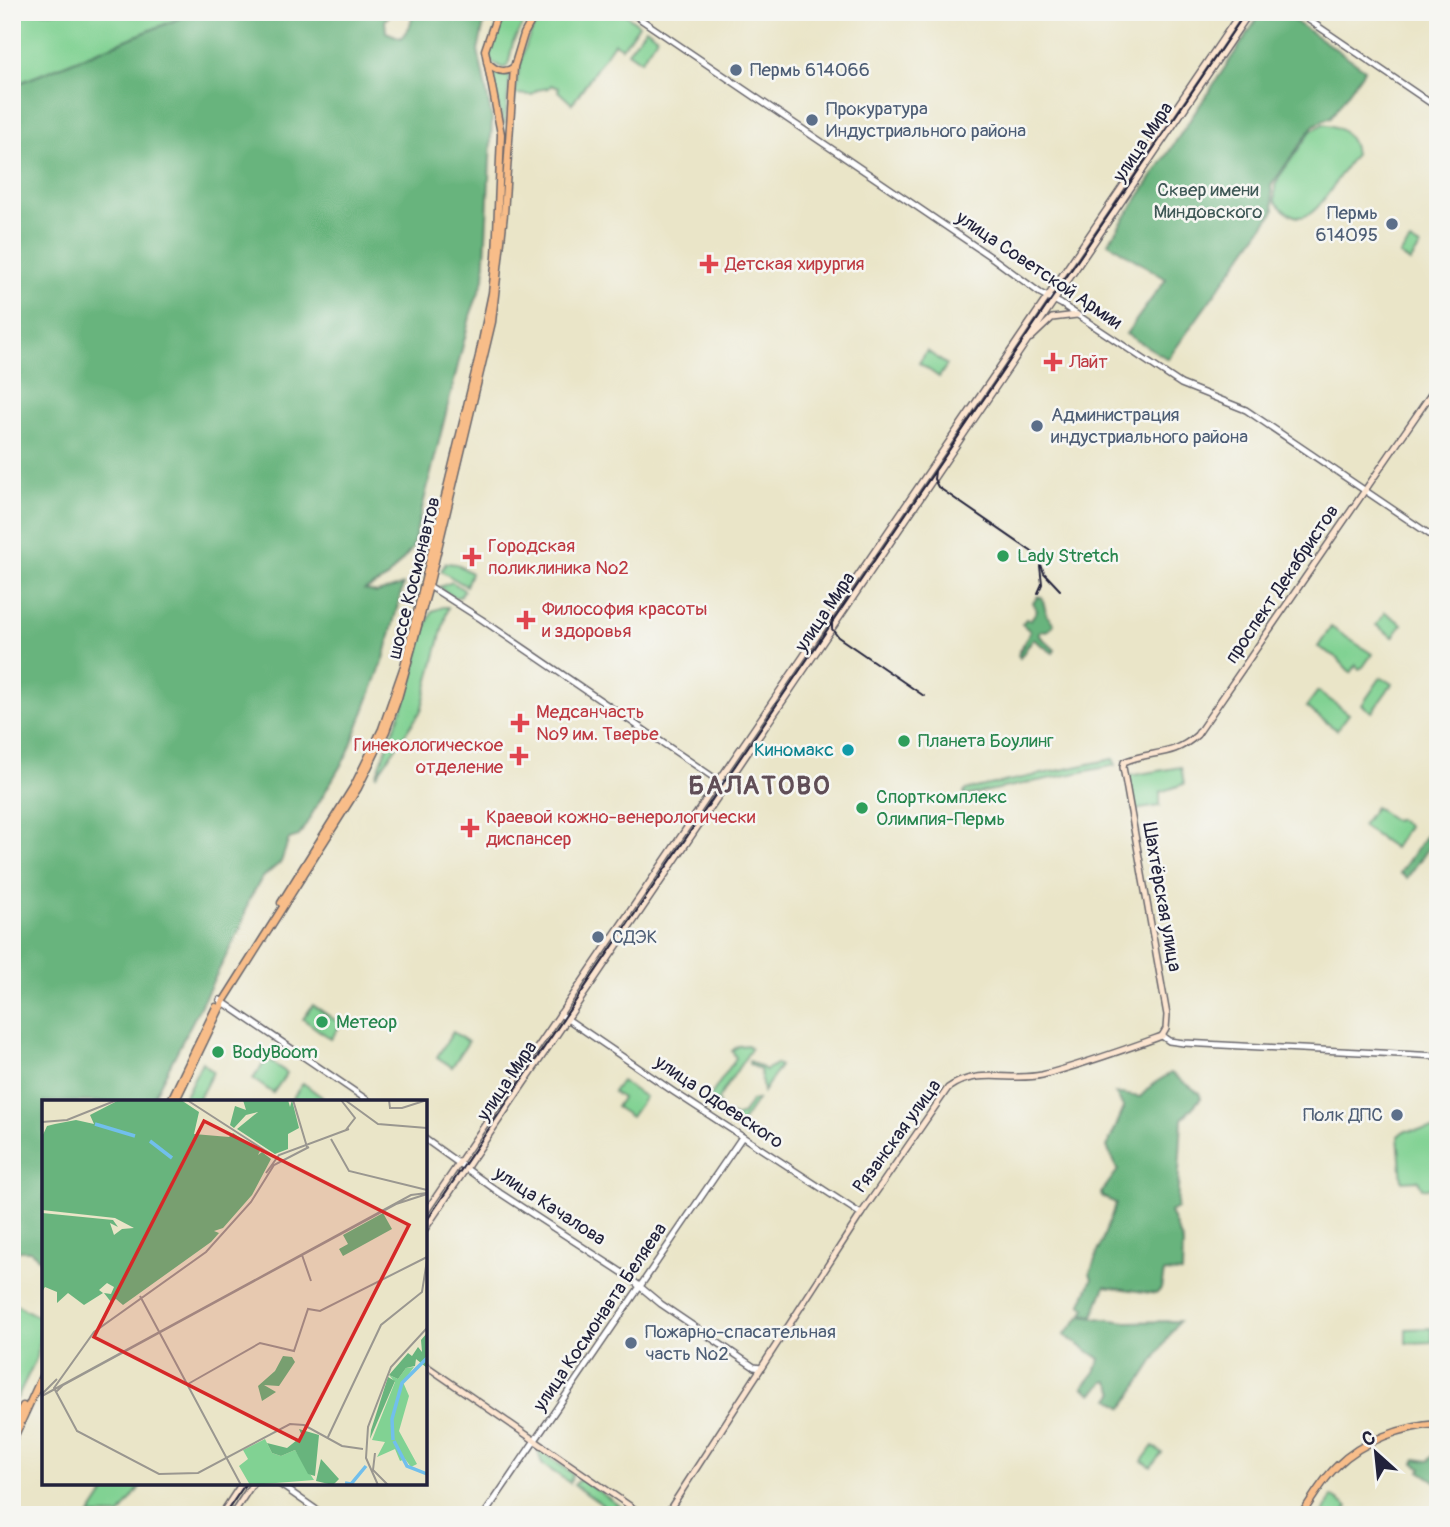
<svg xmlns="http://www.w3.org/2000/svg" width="1450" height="1527" viewBox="0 0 1450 1527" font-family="Pangolin,sans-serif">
<rect width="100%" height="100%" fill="#f6f6f2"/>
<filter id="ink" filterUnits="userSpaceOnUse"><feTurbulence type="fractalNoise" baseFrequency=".0143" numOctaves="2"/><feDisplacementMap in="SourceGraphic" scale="14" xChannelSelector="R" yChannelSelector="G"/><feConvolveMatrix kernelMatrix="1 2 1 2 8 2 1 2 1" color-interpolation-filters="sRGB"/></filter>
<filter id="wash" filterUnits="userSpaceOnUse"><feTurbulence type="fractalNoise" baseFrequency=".00686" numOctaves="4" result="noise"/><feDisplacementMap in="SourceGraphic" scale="28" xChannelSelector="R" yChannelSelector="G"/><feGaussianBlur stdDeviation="1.57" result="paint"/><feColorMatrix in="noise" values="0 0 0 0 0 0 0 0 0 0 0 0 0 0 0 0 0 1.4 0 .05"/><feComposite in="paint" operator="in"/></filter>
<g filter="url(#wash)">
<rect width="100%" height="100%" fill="#eae5c8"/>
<!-- green -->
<path fill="#81d293" stroke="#527a67" stroke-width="2" d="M12,12H188V15L12,86Z
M503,12H530L513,42L508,66L503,68L491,62L488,50Z
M543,12H623L639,25L622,48L614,43L572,104L558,91L559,88L551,85L549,88L537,90L532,95L515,94C519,63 525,38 543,12Z
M646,28L657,37L641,61L628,52Z
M490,71L497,74L510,75L505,123L503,124Z
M1323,124C1340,126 1353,135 1355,154C1346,166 1338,178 1330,191C1313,215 1300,230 1275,201V186L1279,177L1311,131Z
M1410,241L1420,247L1410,262L1400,255Z
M927,351L947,365L939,377L919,363Z
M446,563L456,564L471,573L466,586L441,571Z
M452,582L464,590L460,597H453L439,587Z
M443,607H448L421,711L376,776L411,685L423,635L432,611Z
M1385,612L1402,624L1393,637L1376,625Z
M1331,627L1372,654L1363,667L1359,669L1356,665L1351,673L1335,656L1318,647Z
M1381,677L1392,684L1372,712L1362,705Z
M1318,691L1349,714L1337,730L1306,707Z
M1113,759L1116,765L964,796V793L966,790Z
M1181,767L1184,784L1160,792V806L1133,810L1128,776Z
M1375,807L1395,821L1397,819L1408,826L1394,848L1362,826Z
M313,1005L341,1024L331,1039L303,1019Z
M453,1032L468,1042L452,1067L437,1057Z
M748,1045L751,1049L718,1099L720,1111L717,1113L705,1104L736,1058L732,1051L738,1046Z
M267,1059L287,1073L273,1093L253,1079Z
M749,1061L766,1070L776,1064L780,1066L763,1092L760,1070L749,1064Z
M202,1062L213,1072L197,1102H182Z
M621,1081L645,1097L631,1117L616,1107L622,1098L613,1092Z
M303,1083L322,1097L319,1102H290Z
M757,1100L738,1128L720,1117L722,1113L736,1117L742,1114L752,1101Z
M1438,1129V1189L1422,1188L1418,1180L1402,1181L1398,1136L1404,1131Z
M12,1302L42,1319L37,1357L16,1400H12Z
M1432,1328V1342L1406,1343V1329Z
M1153,1446L1162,1453L1151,1467L1142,1461Z
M537,1448L573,1474L570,1483L542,1464Z
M580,1479L583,1480L632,1515H617L574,1485Z
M111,1483L142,1484L120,1515H90Z
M1332,1496L1348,1507L1342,1515H1322Z"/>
<!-- forest -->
<path fill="#68b47d" stroke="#456b5c" stroke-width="2" d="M188,12H393L385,20L386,32L401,38L410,26L413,12L485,19L478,50L492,119L484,279L471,313L412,549L386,579L365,590L377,593L403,585L384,659L347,755L299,836L289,839L281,862L262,878L249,900L241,927L151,1102H44V1262L30,1251H14L12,1254V86L188,15Z
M1262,12H1281L1365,69L1331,117L1314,125L1271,186L1274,211L1168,359L1126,334L1166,279L1108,243Z
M1038,596L1042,598L1047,615L1054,624L1049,630L1039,632V635L1055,650L1053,653L1033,639L1020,658L1018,655L1030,631L1022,624L1026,619L1030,620L1037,611L1033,603Z
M1428,832L1436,838L1407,878L1400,873Z
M1171,1073L1199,1093L1201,1098L1182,1119L1177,1208L1170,1212L1183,1243L1182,1273L1164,1272L1161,1289L1156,1294L1105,1286L1093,1316L1083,1314L1086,1308L1081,1304L1092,1279L1090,1273L1116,1203L1102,1197L1101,1193L1118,1170L1107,1147L1124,1108L1115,1093L1140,1097L1153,1084Z
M1081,1316L1127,1322L1179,1321L1123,1408L1110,1399L1115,1392L1108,1381L1104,1382L1092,1394L1083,1387L1095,1372L1100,1359L1064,1335Z
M1434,1454H1438V1483L1420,1471L1422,1468L1414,1463L1416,1459L1429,1461Z"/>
</g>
<g filter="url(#ink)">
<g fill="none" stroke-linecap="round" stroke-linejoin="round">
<defs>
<path id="tertiary" d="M630,12L994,259L1040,293L1061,304L1181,384L1246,410L1438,540
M1297,12L1438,108
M426,584L481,619L726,786
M220,1000L370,1102
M560,1014L674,1092L861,1214
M1162,1036L1169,1041L1184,1043L1438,1056
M425,1139L500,1193L626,1275L661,1304L754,1367L761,1368
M278,1483L324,1515
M484,1515L742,1137"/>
<path id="secondary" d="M1031,338L1052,318L1077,315
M425,1213L1241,12
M425,1229L1250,12
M425,1365L643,1515
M221,1515L242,1483
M232,1515L253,1483
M666,1515L861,1214L948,1088C977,1067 1010,1082 1042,1075C1082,1065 1123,1050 1162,1036L1166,1029L1167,1015L1123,767L1124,762C1151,750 1172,758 1197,735L1438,384"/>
<path id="primary" d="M487,62C495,70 504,75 514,67
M281,903L354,786L382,729L404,666L479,356L492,293L496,257L501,134L485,50L498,12
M170,1102L216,1007
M175,1102L223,1002L358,788L386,731L398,698L429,586L492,322L504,214L514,67L524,34L536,12
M12,1427L23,1406
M12,1442L44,1372
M1301,1515C1313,1498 1323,1479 1337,1466C1362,1441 1403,1426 1438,1424"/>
</defs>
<!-- tertiary casing -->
<use href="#tertiary" stroke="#68666c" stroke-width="8"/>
<!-- secondary casing -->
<use href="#secondary" stroke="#68666c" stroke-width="8"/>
<!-- primary casing -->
<use href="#primary" stroke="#68666c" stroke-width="9"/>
<!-- tertiary -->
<use href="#tertiary" stroke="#fff" stroke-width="5"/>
<!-- secondary -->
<use href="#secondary" stroke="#fce5d0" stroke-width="5"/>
<!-- primary -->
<use href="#primary" stroke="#f8bd89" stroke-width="6"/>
<!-- tram -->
<path stroke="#22223b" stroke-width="2" d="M935,471L934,479L938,487L1038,556L1044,573L1060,590
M1038,593L1042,584L1040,566
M832,618V629L838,637L924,696
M425,1223L1246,12
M224,1515L246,1483"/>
</g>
</g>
<!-- markers -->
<g fill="#5c6f8a" stroke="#f6f6f2" stroke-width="2.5">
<circle cx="736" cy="70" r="7"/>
<circle cx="812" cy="120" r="7"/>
<circle cx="1392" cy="224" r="7"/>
<circle cx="1037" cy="426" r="7"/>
<circle cx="598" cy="937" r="7"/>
<circle cx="1397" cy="1115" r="7"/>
<circle cx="631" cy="1343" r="7"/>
</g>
<g fill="#e0444e" stroke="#f6f6f2" stroke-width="2.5">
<path d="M705.5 253.5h7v7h7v7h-7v7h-7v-7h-7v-7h7z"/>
<path d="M1049.5 351.5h7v7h7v7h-7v7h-7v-7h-7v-7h7z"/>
<path d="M468.5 546.5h7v7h7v7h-7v7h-7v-7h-7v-7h7z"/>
<path d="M522.5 609.5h7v7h7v7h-7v7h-7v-7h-7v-7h7z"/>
<path d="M516.5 712.5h7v7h7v7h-7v7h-7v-7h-7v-7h7z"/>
<path d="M515.5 745.5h7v7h7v7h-7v7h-7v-7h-7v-7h7z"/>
<path d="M466.5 817.5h7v7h7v7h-7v7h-7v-7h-7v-7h7z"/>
</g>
<g fill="#2e9e5b" stroke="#f6f6f2" stroke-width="2.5">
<circle cx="1003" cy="556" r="7"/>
<circle cx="904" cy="741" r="7"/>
<circle cx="862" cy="808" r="7"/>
<circle cx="322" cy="1022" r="7"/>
<circle cx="218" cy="1052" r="7"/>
</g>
<circle fill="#0f9aa8" stroke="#f6f6f2" stroke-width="2.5" cx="848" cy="750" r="7"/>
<g text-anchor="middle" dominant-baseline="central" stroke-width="5" stroke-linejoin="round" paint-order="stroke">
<!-- service labels -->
<g font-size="19" fill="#4e5e75" stroke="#f6f6f2" text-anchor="start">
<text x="750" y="70">Пермь 614066</text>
<text x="826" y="109">Прокуратура<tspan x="826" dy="22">Индустриального района</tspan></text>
<text x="1378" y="213" text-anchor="end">Пермь<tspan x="1378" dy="22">614095</tspan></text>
<text x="1051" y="415">Администрация<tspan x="1051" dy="22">индустриального района</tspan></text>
<text x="612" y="937">СДЭК</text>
<text x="1383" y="1115" text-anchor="end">Полк ДПС</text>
<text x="645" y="1332">Пожарно-спасательная<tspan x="645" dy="22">часть №2</tspan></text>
</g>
<!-- street labels -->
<g font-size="19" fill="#22223b" stroke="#f6f6f2">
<text transform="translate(1143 142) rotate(-56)">улица Мира</text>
<text transform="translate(1039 270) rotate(34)">улица Советской Армии</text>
<text transform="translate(414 578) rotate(-76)">шоссе Космонавтов</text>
<text transform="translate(1282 584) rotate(-56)">проспект Декабристов</text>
<text transform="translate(825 612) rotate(-56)">улица Мира</text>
<text transform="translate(1162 897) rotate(80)">Шахтёрская улица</text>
<text transform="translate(507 1081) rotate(-56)">улица Мира</text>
<text transform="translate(719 1102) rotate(34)">улица Одоевского</text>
<text transform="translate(897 1136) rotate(-54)">Рязанская улица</text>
<text transform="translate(550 1206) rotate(33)">улица Качалова</text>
<text transform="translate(600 1317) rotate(-56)">улица Космонавта Беляева</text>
</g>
<!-- park labels -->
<g font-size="19" fill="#3e5755" stroke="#f6f6f2">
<text x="1208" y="190">Сквер имени<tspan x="1208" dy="22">Миндовского</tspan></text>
</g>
<!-- health labels -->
<g font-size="19" fill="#be3a42" stroke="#f6f6f2" text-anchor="start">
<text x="725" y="264">Детская хирургия</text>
<text x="1069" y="362">Лайт</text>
<text x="488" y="546">Городская<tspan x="488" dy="22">поликлиника №2</tspan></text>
<text x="542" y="609">Философия красоты<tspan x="542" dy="22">и здоровья</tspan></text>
<text x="536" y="712">Медсанчасть<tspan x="536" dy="22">№9 им. Тверье</tspan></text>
<text x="503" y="745" text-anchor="end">Гинекологическое<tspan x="503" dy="22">отделение</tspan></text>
<text x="486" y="817">Краевой кожно-венерологически<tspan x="486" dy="22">диспансер</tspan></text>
</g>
<!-- leisure labels -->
<g font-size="19" fill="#27864d" stroke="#f6f6f2" text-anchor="start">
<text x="1017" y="556">Lady Stretch</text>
<text x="918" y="741">Планета Боулинг</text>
<text x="876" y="797">Спорткомплекс<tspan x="876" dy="22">Олимпия-Пермь</tspan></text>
<text x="336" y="1022">Метеор</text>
<text x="232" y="1052">BodyBoom</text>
</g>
<!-- culture labels -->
<g font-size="19" fill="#0d838f" stroke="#f6f6f2" text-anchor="end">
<text x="834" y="750">Киномакс</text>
</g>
<!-- district labels -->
<g font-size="26" font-weight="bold" letter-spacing="2" fill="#604e57" stroke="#f6f6f2">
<text x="760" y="786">БАЛАТОВО</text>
</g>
</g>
<!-- overview -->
<g transform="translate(42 1100)">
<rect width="385" height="385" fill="#eae5c8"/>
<path d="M372,267L361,282L367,296L357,331L375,364L369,367L363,359L358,361L353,349L335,357L343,342L330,340L353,282L347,275L356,279L364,268ZM223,339L230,353L239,356L253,350L272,380L208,385L197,366L206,359L201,350Z" fill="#81d293"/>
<path d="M77,0H139L157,12L152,34L187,37L191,33L218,51L216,55L220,52L229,59L210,95L181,128L172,131L177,133L169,142L81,205L74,199L69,202L62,193L69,194L72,187L65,183L57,190L61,193L42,205L26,193L15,203V192L3,187L0,192V113L71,120L76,127L68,123L72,135L80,129L92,128L73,118L0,110V37L5,26L13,24L34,20L52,24L48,15ZM201,0H246L248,7L250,0L257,28L246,34V49L233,54L195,29L216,12L204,15L192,28L188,25L193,6L204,10ZM341,113L350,129L301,156L297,149L306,144L301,135ZM385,233V268L374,259L373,266L364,268L356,279L347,275L366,253L370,256L376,247L380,252L379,240ZM241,256L250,257L253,262L237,286L222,285L234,292L220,301L216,286L233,271ZM346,277L353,281L328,339L329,330ZM257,329L277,335L273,376L266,374L253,350L239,356L230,353L225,343L245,348L260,336ZM279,359L297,379L291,385L274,381Z" fill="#68b47d"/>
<path fill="none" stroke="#71bfec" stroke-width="3.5" d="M53,24L93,36M108,41L130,58M351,340L350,319L360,283L385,258M352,341L365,366L385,374M303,383L309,384L324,366"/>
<path fill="none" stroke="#9a9790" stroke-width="2" d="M145,0L230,55M251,0L265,47M299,0L313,18L303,31M303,0L336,24L385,28M347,0L348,8H360L385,0M0,22L25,20L75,0M289,39L307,71L385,90M267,47L232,65L209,102L164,152L52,232L12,288L35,331L117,374L156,373L248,324L262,325L300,346L321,349M224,73L237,55L307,29M260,155L269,181M98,196L199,385M146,284L218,243L252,251L266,209L278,211L385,157M14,292L21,285L354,104L385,94M0,294L15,279M0,296L369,95L385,93M286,337L339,225L380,192L385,160M333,353L331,370L346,385M336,385L324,358L326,327L349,267L385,228"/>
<path fill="#d62828" fill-opacity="0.15" stroke="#d62828" stroke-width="3.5" d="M162,21L367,125L257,341L52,237Z"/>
<rect width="385" height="385" fill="none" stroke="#22223b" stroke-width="3.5"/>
</g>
<!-- margin -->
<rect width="1450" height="1527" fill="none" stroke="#f6f6f2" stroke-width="42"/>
<!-- north arrow -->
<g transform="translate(1376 1453) rotate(333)" stroke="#f6f6f2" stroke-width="5" paint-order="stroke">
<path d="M0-5L12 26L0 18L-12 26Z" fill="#22223b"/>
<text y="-10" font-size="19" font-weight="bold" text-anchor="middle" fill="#22223b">С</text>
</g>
</svg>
